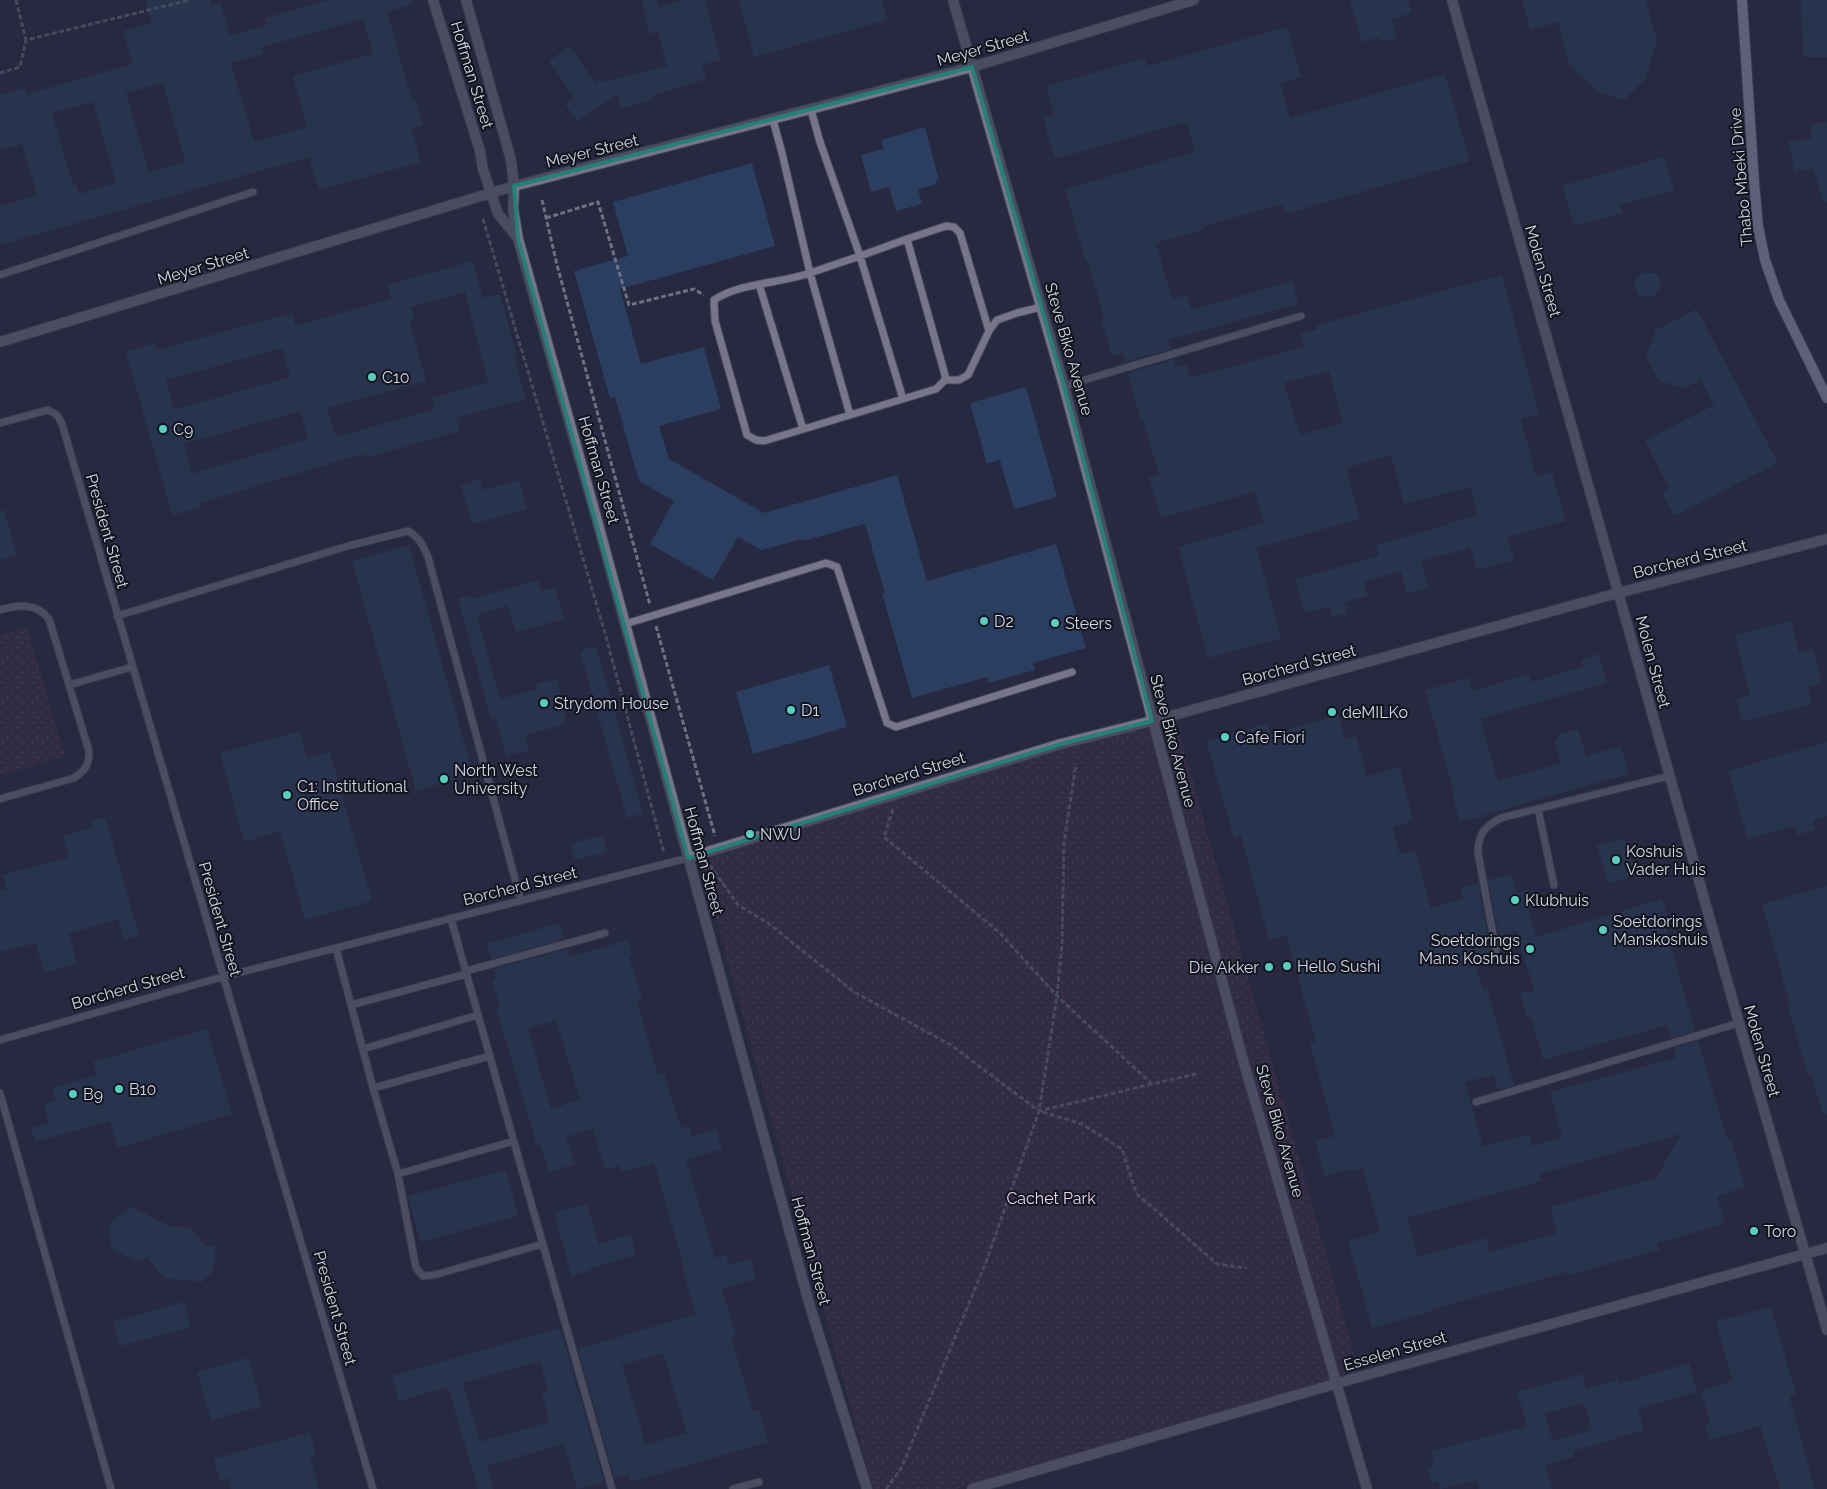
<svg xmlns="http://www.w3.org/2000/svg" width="1827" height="1489" viewBox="0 0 1827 1489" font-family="Raleway,sans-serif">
<defs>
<pattern id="park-dots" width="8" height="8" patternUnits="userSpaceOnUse" patternTransform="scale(1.25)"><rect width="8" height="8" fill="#412d4b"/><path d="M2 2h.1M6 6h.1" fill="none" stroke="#5c4b65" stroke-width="1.8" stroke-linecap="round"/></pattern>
</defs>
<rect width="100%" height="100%" fill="#26293f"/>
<!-- park -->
<path fill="url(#park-dots)" d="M27,627L65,756L0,775V635Z
M1174,715L1360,1374L956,1489H873L713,907L696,851Z"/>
<!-- building -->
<path fill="#2a3f60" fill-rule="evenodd" d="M145,0H210L211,6L221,3L230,36L267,25L265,18L329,0H413L414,4L387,12L412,100L415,99L423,125L411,128L421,162L319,190L309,157L0,245V206L37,195L22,144L0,150V95L25,88L27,94L133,64L123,31L152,23ZM363,19L373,54L293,76L307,127L254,142L231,63L264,54L262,47ZM163,83L185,162L149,172L126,93ZM93,102L116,183L79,194L76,184L73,185L52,113Z
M641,0H657L659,7L684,0H705L721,60L702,65L706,79L651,96L652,100L621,109L617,94L577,121L565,104L574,98L549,61L570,46L595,83L601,79L603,82L667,66L658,32L650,34Z
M739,0H882L887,20L754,57Z
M1350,0H1408L1412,13L1391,19L1397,38L1382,42L1381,37L1362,42Z
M1522,0H1646L1657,41L1646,78L1624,100L1598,92L1570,66L1558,22L1530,30Z
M1801,0H1827V57H1803Z
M1287,27L1301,77L1280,83L1290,118L1445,74L1470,161L1285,214L1282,204L1204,226L1205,229L1156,243L1172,299L1187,295L1191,310L1292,281L1298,304L1169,340L1171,349L1125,362L1122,353L1112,356L1101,319L1104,318L1088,262L1086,263L1065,189L1195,152L1186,122L1055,159L1043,118L1054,115L1046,86L1145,58L1147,66Z
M1827,122V202L1824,203L1813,169L1794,172L1789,141L1812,138L1810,124Z
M925,127L939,180L935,181L936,184L918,189L922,204L896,211L889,187L871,192L861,155L883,149L881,140Z
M1664,157L1674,190L1620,205L1622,213L1574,226L1562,186Z
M752,163L775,246L620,289L641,364L704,347L721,409L659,426L669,459L764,513L897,475L927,581L1056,544L1086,648L1033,663L1035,670L989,683L987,677L912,698L882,593H885L865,524L803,541V539L761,550L738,537L713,580L650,544L674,501L639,481L615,397L610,398L574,271L628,256L613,202Z
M473,261L483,298L500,294L517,356L514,357L526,399L456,418L460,431L366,458L365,453L200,503L201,507L172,515L126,352L155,343L157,350L292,313L295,326L391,299L387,285ZM465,292L488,382L432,398L435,409L336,437L327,408L426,381L410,322L415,320L411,307ZM282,348L290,377L174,410L166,380ZM300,411L308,439L192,474L184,444Z
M1642,273H1656L1662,285L1653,297L1639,296L1633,284Z
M1502,275L1539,414L1521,419L1536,476L1552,472L1566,521L1507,537L1514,560L1477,570L1470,548L1421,561L1428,588L1406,594L1401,571L1364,582L1368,596L1344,602L1347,613L1332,616L1330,606L1305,613L1295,579L1379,556L1376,545L1448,525V523L1478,516L1470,487L1404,504L1391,455L1346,468L1360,519L1257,548L1281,638L1208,658L1178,547L1264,523L1255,492L1161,518L1149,477L1159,474L1143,421L1141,422L1128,373L1174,359L1176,367L1187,365L1190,378L1304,347L1301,334L1318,329L1317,325ZM1329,371L1343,423L1300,435L1284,383Z
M1697,309L1778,463L1674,516L1662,492L1669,488L1645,441L1714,405L1701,380L1685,388L1659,381L1646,356L1656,330Z
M1026,387L1057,497L1014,509L1000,460L987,464L970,403Z
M480,479L483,490L519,480L527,509L472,524L461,485Z
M4,510L17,555L0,560V511Z
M409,545L473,774L416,791L352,561Z
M538,580L541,591L555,587L564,619L516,632L508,605L477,615L500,699L537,689L536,684L557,679L566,713L564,714L566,724L525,735L529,750L506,756L496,718L491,720L458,599L471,595L472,599Z
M1791,621L1799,652L1813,649L1822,683L1808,687L1812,704L1742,722L1736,699L1750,696L1735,635Z
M596,646L643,813L627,818L580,651Z
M1599,654L1607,683L1480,719L1498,781L1561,763L1554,741L1558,739L1557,735L1578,729L1586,756L1621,746L1629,774L1460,822L1452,794L1454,793L1425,690L1469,678L1472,691L1529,674L1531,682L1583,667L1581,660Z
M829,665L847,727L753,754L736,692Z
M1339,715L1345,739L1356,736L1367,776L1400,767L1413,821L1393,827L1400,854L1415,850L1431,908L1463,899L1460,888L1478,884L1491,951L1494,957L1475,962L1483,990L1487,988L1514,1085L1498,1090L1494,1075L1465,1082L1483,1147L1529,1134L1533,1146L1562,1137L1550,1092L1676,1058L1674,1048L1698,1041L1728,1141L1731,1140L1745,1187L1717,1196L1725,1223L1657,1244L1659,1250L1569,1275L1568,1272L1432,1309L1433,1311L1372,1328L1348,1241L1380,1232L1363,1168L1350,1172V1169L1325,1176L1315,1141L1335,1136L1310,1044L1316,1042L1286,935L1269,940L1241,836L1234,838L1206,741L1267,723L1270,735ZM1681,1134L1656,1178L1550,1207L1557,1233L1490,1252L1486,1238L1418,1257L1407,1218L1542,1181L1540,1174Z
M300,731L307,758L330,752L372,901L305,920L280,831L244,842L220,753Z
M1827,742V816L1813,820L1815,830L1797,835L1794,826L1748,839L1728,771Z
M105,817L139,935L124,940L118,919L69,934L77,963L45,973L35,943L0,952V891L7,889L3,875L69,857L63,836L92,828L90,821Z
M603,835L607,852L575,860L570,844Z
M1625,838L1636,875L1608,883L1597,846Z
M1511,874L1517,893L1528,890L1533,907L1528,909L1536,937L1662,899L1670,924L1665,925L1695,1031L1671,1038L1667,1025L1543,1060L1531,1017L1527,1018L1520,994L1534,990L1516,931L1499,936L1488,880Z
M1827,886V1114L1823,1115L1811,1074L1808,1075L1795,1031L1787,1005L1790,1004L1762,904Z
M559,923L564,939L491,959L487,944Z
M628,940L632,955L629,956L642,999L637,1001L658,1075L664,1073L681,1128L690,1126L692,1136L716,1129L722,1149L686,1160L715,1258L726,1255L729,1265L751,1258L756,1279L722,1289L736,1335L731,1337L753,1411L759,1410L768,1442L631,1482L629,1474L615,1479L578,1349L696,1314L682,1268L684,1267L654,1163L622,1172L620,1165L605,1170L593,1129L566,1137L575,1164L549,1172L540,1145L537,1146L528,1115L496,1009L500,1008L492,979L496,978L494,969L567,949L569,957ZM556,1020L580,1100L551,1109L528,1029ZM663,1353L687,1433L646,1445L622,1365Z
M207,1029L232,1114L118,1148L110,1121L35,1142L31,1128L49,1123L44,1104L55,1100L52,1088L97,1075L93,1062Z
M506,1170L518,1216L420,1242L408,1196Z
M587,1204L599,1244L631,1234L636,1255L591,1268L592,1270L571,1276L554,1212Z
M133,1207L169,1226L191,1228L205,1245L216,1247L213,1272L202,1282L164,1278L147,1257L139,1262L111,1248L110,1222Z
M184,1302L191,1327L120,1346L113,1322Z
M1771,1307L1796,1394L1789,1395L1815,1489H1780L1760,1426L1709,1440L1705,1425L1710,1423L1701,1391L1732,1381L1716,1321Z
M560,1328L604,1482L577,1489L564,1444L487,1466L494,1489H478L448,1387L399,1401L392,1376ZM540,1361L548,1392L542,1393L549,1422L480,1442L463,1383Z
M248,1358L262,1406L211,1420L197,1372Z
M1689,1363L1697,1392L1638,1409L1644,1430L1573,1451L1574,1457L1545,1465L1552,1489H1479L1477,1480L1440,1489L1438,1481L1432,1483L1428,1468L1434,1466L1431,1451L1527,1426L1517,1392L1582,1374L1586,1389L1618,1380L1619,1384ZM1584,1403L1592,1430L1553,1441L1545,1414Z
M310,1432L316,1454L310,1455L319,1489H231L230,1478L220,1481L214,1459Z"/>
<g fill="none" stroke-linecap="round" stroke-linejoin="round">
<defs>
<path id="service" d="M773,120L782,153L810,273C779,284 742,282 714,300L715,321L747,435L756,440L764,441L936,389L945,380V375L907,239L860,256L820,142L811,110
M907,239L946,226L954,227L960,233L989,331
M0,275L253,192
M759,284L803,429
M945,380H959L968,375L989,331L997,320L1017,313L1041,307
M1064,386L1301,316
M850,415L810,273L860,256L903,399
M0,423L48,410L57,415L62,424L373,1489
M0,610C18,605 36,602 49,619L89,751C89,765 86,770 74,778L0,799
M117,616L348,546L408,531C420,538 423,545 428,557L521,901
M625,624L826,563L837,567L887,723L896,727L1072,672
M69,685L132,667
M1538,809L1554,885
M451,919L612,1489
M336,948L373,1088L398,1174L416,1268L423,1276L434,1275L543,1244
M1496,950L1478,853C1478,834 1484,827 1501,818L1669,776
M466,971L605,933
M351,1005L466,974
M0,1040L222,977L688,858
M363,1049L478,1015
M373,1088L490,1056
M0,1093L111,1489
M1476,1102L1739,1023
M398,1174L514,1141
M733,1489L759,1482"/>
<path id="minor" d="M433,0L480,151L483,169L498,214L517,237
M466,0L511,160L514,186L513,209L518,239L598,524L809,1303L867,1489
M953,0L1064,386L1243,1060L1367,1489
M1452,0L1739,1023L1827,1330
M688,858L1061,744L1152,721L1618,593L1827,539
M972,1489L1366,1375L1827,1248"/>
<path id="tertiary" d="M0,342L514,186L972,67L1194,0"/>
<path id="secondary" d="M1742,0L1754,181L1758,226L1765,260L1779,300L1827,398"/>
</defs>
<!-- service casing -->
<use href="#service" stroke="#42455a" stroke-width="9"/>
<!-- minor casing -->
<use href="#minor" stroke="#42455a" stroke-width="12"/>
<!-- tertiary casing -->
<use href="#tertiary" stroke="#42455a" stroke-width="12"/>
<!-- secondary casing -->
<use href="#secondary" stroke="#42455a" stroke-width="12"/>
<!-- path -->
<path stroke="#6e7184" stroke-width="3" stroke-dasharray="5 2.5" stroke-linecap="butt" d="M16,0L26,40
M0,73L20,67L26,40L190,0
M542,200L557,265L650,605
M546,218L598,202L629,305L694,289L704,295
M483,219L605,633L664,853
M656,626L715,836
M893,809L884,837L1000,933L1057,996L1152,1084L1196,1074
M710,865L738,905L768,923L854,992L951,1045L1039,1111
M1152,1084L1039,1111L1082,1124L1122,1149L1136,1193L1217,1264L1246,1268
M886,1489L901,1469L986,1262L1039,1111L1057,996L1062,944L1064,843L1076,764"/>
<!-- service -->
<use href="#service" stroke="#797588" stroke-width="7"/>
<!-- minor -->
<use href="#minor" stroke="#797588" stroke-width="10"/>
<!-- tertiary -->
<use href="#tertiary" stroke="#797588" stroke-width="10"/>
<!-- secondary -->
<use href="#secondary" stroke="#a59fbc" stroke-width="10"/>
</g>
<!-- marked area -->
<path d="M0 0H1827V1489H0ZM972,67L1064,386L1152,721L1061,744L688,858L518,239L514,186Z" fill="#26293f" fill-opacity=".55" fill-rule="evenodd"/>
<path fill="none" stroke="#23807a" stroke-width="4" stroke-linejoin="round" d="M972,67L1064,386L1152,721L1061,744L688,858L518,239L514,186Z"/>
<!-- markers -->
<g fill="#58cebf" stroke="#11131d" stroke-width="2">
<circle cx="372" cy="377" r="5"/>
<circle cx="163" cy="429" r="5"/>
<circle cx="984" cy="621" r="5"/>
<circle cx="1055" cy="623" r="5"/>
<circle cx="544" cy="703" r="5"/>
<circle cx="791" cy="710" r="5"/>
<circle cx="1332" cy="712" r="5"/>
<circle cx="1225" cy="737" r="5"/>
<circle cx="444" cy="779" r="5"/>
<circle cx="287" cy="795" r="5"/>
<circle cx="750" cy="834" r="5"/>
<circle cx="1616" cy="860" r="5"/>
<circle cx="1515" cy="900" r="5"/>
<circle cx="1603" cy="930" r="5"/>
<circle cx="1530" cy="949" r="5"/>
<circle cx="1287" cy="966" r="5"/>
<circle cx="1269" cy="967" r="5"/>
<circle cx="119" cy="1089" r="5"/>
<circle cx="73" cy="1094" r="5"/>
<circle cx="1754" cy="1231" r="5"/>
</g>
<g text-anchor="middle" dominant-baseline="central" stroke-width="4" stroke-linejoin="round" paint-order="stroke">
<!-- street labels -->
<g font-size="16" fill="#d4d7e5" stroke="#11131d">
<text transform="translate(983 48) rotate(-16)">Meyer Street</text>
<text transform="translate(472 75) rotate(73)">Hoffman Street</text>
<text transform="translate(592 151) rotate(-14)">Meyer Street</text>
<text transform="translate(1741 177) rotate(-95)">Thabo Mbeki Drive</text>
<text transform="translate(203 266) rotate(-17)">Meyer Street</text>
<text transform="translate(1543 271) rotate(74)">Molen Street</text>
<text transform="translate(1069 349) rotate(74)">Steve Biko Avenue</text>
<text transform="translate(599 470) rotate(74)">Hoffman Street</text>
<text transform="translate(107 531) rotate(74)">President Street</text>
<text transform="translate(1690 559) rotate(-14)">Borcherd Street</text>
<text transform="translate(1653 662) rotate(75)">Molen Street</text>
<text transform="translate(1299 665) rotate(-15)">Borcherd Street</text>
<text transform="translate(1173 741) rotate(75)">Steve Biko Avenue</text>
<text transform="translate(909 774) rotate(-17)">Borcherd Street</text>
<text transform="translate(704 861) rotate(75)">Hoffman Street</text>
<text transform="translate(520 886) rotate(-14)">Borcherd Street</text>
<text transform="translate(220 919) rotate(74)">President Street</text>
<text transform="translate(128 988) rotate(-16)">Borcherd Street</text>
<text transform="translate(1762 1051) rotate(74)">Molen Street</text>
<text transform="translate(1280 1131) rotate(74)">Steve Biko Avenue</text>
<text transform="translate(811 1251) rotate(75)">Hoffman Street</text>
<text transform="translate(335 1308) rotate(74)">President Street</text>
<text transform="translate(1395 1351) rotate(-16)">Esselen Street</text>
</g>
<!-- poi labels -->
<g font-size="16" fill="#d4d7e5" stroke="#11131d" text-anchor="start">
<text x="382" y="377">C10</text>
<text x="173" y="429">C9</text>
<text x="994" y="621">D2</text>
<text x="1065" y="623">Steers</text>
<text x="554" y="703">Strydom House</text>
<text x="801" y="710">D1</text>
<text x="1342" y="712">deMILKo</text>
<text x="1235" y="737">Cafe Fiori</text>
<text x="454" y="770">North West<tspan x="454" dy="18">University</tspan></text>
<text x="297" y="786">C1: Institutional<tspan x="297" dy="18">Office</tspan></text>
<text x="760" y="834">NWU</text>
<text x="1626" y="851">Koshuis<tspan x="1626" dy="18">Vader Huis</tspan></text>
<text x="1525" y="900">Klubhuis</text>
<text x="1613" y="921">Soetdorings<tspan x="1613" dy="18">Manskoshuis</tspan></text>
<text x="1520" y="940" text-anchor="end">Soetdorings<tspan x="1520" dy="18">Mans Koshuis</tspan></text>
<text x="1297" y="966">Hello Sushi</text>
<text x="1259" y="967" text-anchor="end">Die Akker</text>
<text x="129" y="1089">B10</text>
<text x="83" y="1094">B9</text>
<text x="1764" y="1231">Toro</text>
</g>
<!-- park labels -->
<g font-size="16" fill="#ebd3f8" stroke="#11131d">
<text x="1051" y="1198">Cachet Park</text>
</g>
</g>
</svg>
